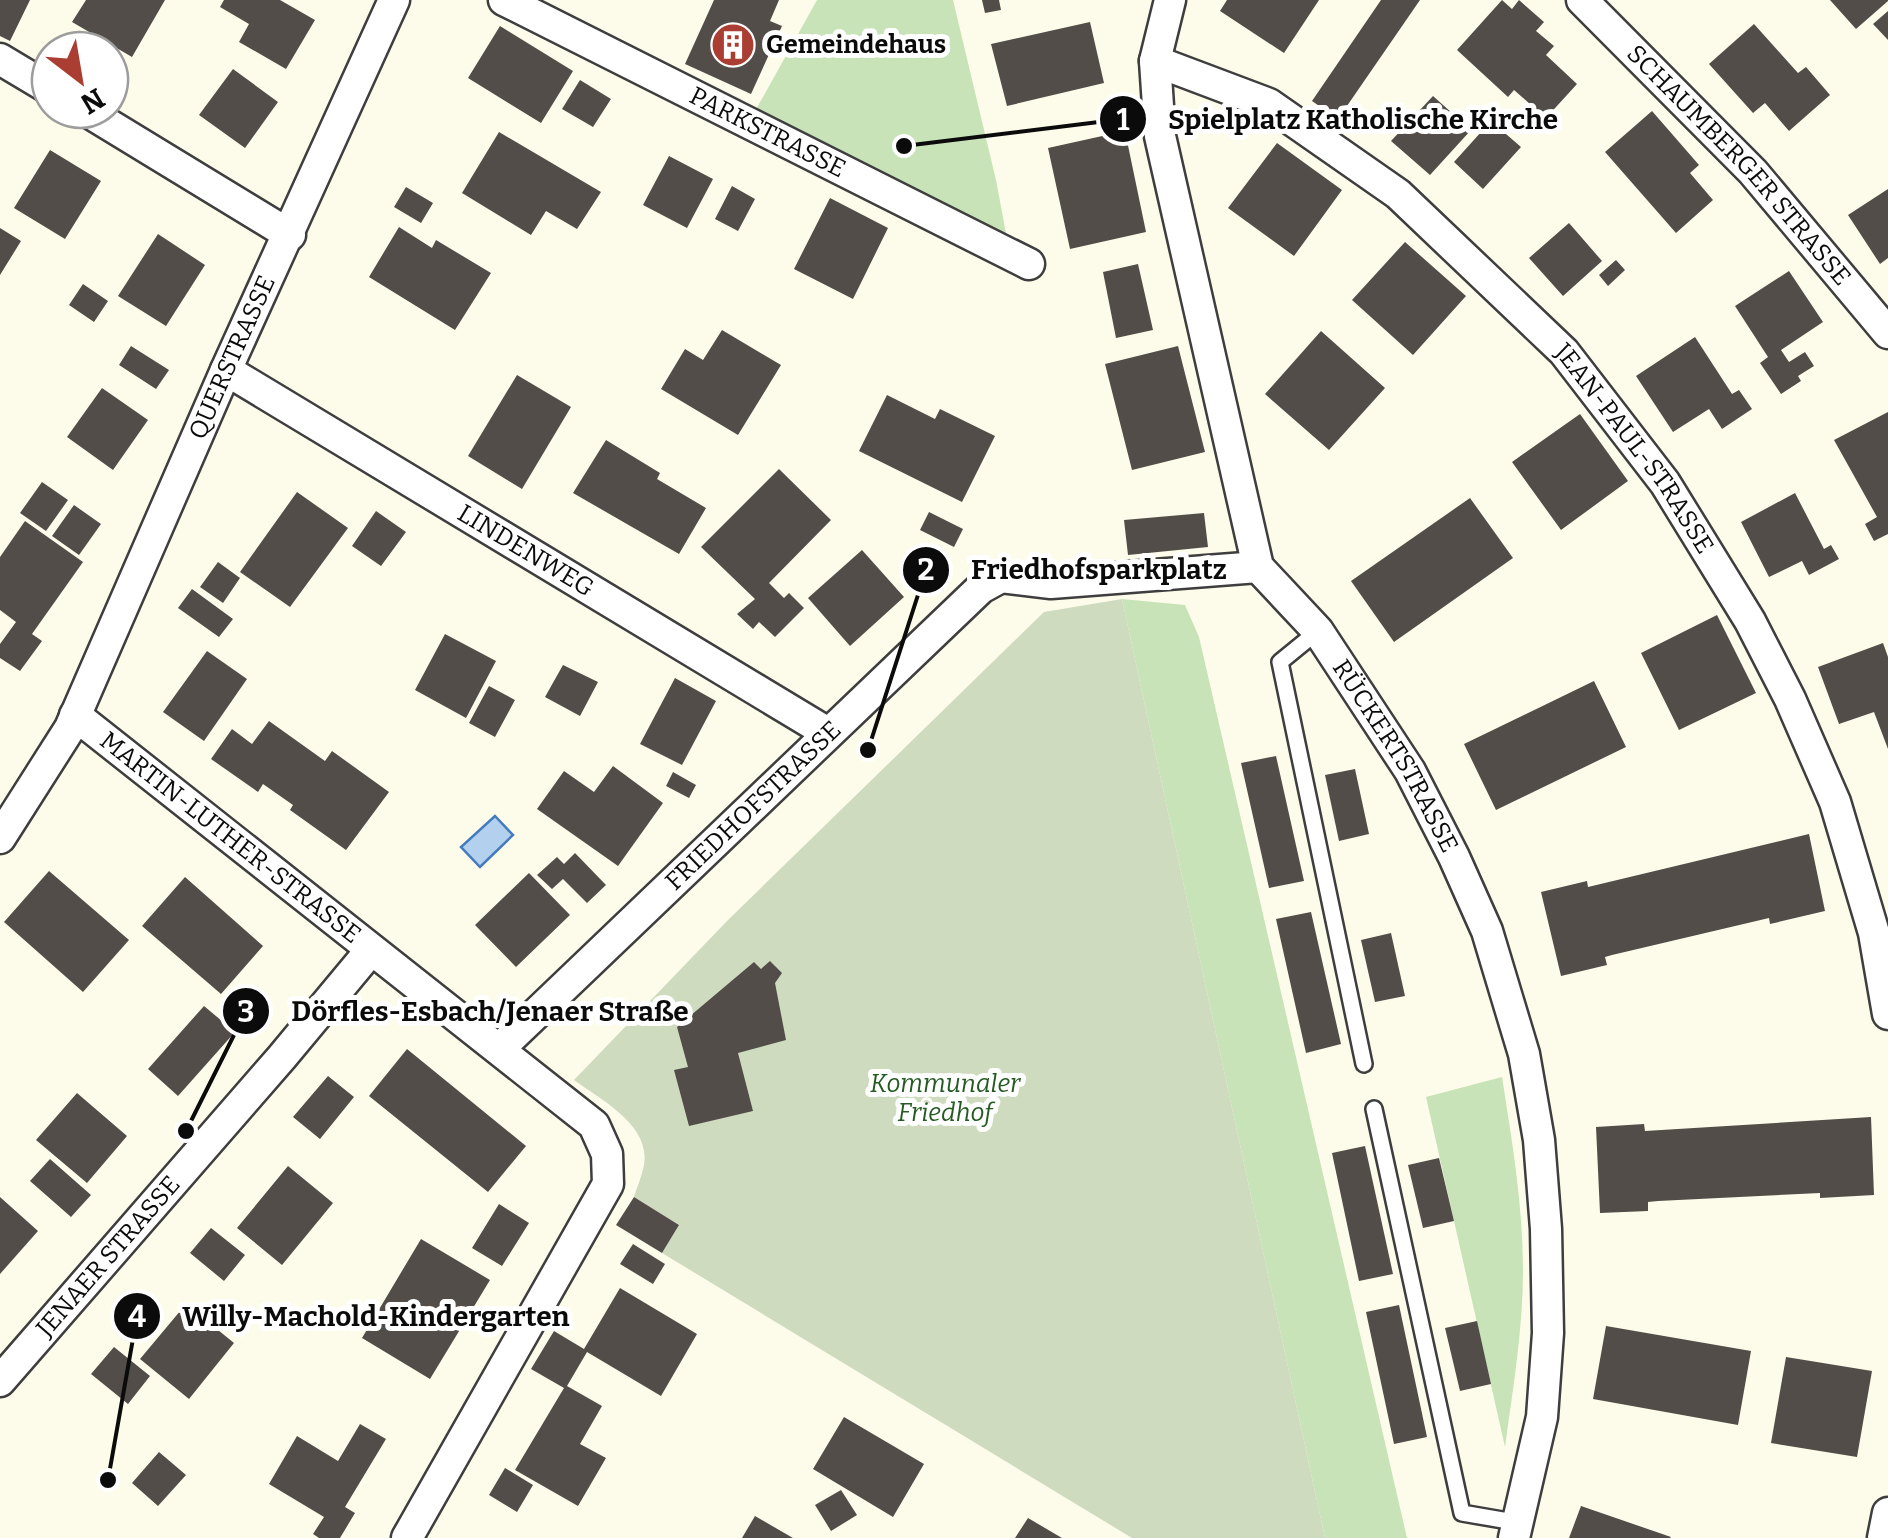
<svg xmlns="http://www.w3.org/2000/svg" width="1888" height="1538" viewBox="0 0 1888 1538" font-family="Bitter,serif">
<rect width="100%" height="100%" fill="#fdfcea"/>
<!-- green -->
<path fill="#c8e3b8" d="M817,0H953L996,180L1007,239L754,113Z
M1122,599L1185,605L1199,637L1407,1538H1325Z
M1502,1077C1512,1141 1523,1205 1523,1270C1523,1329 1513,1388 1505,1447L1426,1097Z"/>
<!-- cemetery -->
<path fill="#cedbbf" d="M1122,599L1325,1538H1132L662,1253L679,1225L634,1197C637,1187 642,1176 644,1165C651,1125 601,1100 574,1080L728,920L1044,612Z"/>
<!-- water -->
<path fill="#b4d0ef" stroke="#437bbe" stroke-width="2.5" d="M495,816L513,835L480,867L461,847Z"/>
<!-- building -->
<path fill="#524d48" d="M0,0H30L10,41L0,36Z
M86,0H165L132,57L72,22Z
M224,0H280L315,20L286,69L239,42L249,24L220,7Z
M714,0H779L770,21L782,26L751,94L685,64Z
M982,0H999L1001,10L985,13Z
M1227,0H1319L1284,53L1220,11Z
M1381,0H1420L1338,119L1312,101Z
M1502,0L1512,9L1519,0L1544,22L1536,31L1554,46L1546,55L1577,84L1546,118L1514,90L1508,97L1457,50Z
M1830,0H1888V1L1856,29Z
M1888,11V40L1873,24Z
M1090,22L1104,83L1007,106L991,44Z
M1754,24L1798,73L1806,67L1830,95L1789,131L1765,103L1753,113L1709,64Z
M500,26L573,71L541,123L468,78Z
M233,69L278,102L245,148L199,115Z
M580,80L611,99L593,127L562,109Z
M1433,96L1471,130L1430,175L1391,141Z
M1652,111L1699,165L1690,173L1713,200L1676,233L1605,152Z
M1491,121L1521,147L1483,189L1454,162Z
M1125,131L1146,232L1070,249L1048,148Z
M499,132L601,192L577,229L546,211L531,235L462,193Z
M1277,143L1342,190L1294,256L1228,208Z
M50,150L101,181L65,239L14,208Z
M669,156L713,179L687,228L643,205Z
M732,186L755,199L738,231L715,219Z
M406,187L433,203L421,223L394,207Z
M1888,189V258L1880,264L1848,215Z
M830,198L888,228L853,299L794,269Z
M1569,223L1602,261L1563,296L1529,258Z
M399,227L432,248L436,240L491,273L455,330L369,277Z
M0,228L21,241L0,275Z
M158,234L205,265L166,326L118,296Z
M1405,242L1466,296L1413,355L1352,300Z
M1616,260L1625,270L1608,286L1599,275Z
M1138,264L1153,330L1116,338L1103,272Z
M1789,271L1823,322L1781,350L1789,362L1805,352L1814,366L1798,376L1801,381L1781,394L1760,363L1768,357L1735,306Z
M83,284L108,301L94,322L69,305Z
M722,330L781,365L738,435L661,389L685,349L703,360Z
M1321,331L1385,388L1329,450L1265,394Z
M1695,337L1732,394L1739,390L1752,409L1722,429L1709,409L1673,432L1636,376Z
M131,346L169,370L156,389L119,365Z
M1178,346L1205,452L1132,470L1105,364Z
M517,375L571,407L522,489L468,456Z
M102,388L148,420L113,470L67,437Z
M887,395L935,419L940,409L995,436L962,502L859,451Z
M1888,412V534L1874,541L1865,524L1877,517L1834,440Z
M1580,414L1628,481L1561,530L1512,462Z
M606,440L660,473L657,479L706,508L679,554L573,493Z
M779,469L831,520L769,583L784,598L789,593L804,608L775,637L759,622L753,629L737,614L755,599L701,547Z
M42,482L68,500L46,531L20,513Z
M297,492L348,528L290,607L240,572Z
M1795,493L1824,549L1831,545L1839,559L1809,575L1802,561L1769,577L1741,522Z
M1470,498L1513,558L1394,642L1351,581Z
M74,505L101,524L79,555L52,536Z
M376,511L406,532L381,566L352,546Z
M929,512L963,529L954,547L920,530Z
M1204,513L1208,547L1128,555L1124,520Z
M25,521L83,562L32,634L42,641L20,671L0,658V644L16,622L0,610V557Z
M862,550L904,597L850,646L808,598Z
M218,562L240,578L223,603L200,587Z
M192,589L233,619L219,637L178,608Z
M1717,615L1756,693L1679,730L1641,653Z
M445,634L496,661L466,718L415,690Z
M1883,643L1888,657V749L1874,712L1839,724L1818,667Z
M207,651L247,679L204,741L163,712Z
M563,665L598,682L580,716L545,697Z
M675,678L716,701L682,765L640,744Z
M1594,681L1626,747L1496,810L1464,744Z
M489,686L515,700L495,737L469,723Z
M269,721L325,761L332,751L389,792L346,850L290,810L293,805L263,784L258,792L211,759L232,729L252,744Z
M1276,756L1304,881L1269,888L1241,763Z
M613,766L663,803L618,866L537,809L564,771L594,792Z
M1355,769L1369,834L1339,841L1325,775Z
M673,772L696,785L689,798L666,786Z
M1809,834L1825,911L1770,924L1769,918L1612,955L1605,957L1607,965L1561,976L1541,892L1587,881L1588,887Z
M575,853L606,885L587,903L563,879L552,889L537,875L557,857L564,864Z
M49,871L129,940L83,992L4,922Z
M529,873L570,915L516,967L475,925Z
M185,877L263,946L221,994L142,926Z
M1311,912L1341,1044L1306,1053L1276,919Z
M1391,933L1405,996L1375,1002L1361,940Z
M770,961L782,973L775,983L786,1040L738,1053L753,1111L689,1126L674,1070L688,1067L677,1027L754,962L761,969Z
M204,1006L235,1032L178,1096L148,1069Z
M407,1049L526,1146L488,1192L369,1096Z
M328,1076L354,1097L320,1139L293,1117Z
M77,1093L127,1136L87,1183L36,1140Z
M1871,1117L1874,1195L1820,1198V1193L1658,1201L1648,1202V1211L1600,1213L1596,1127L1644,1124L1645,1131Z
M1365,1146L1393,1274L1359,1281L1332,1153Z
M1439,1158L1454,1221L1423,1228L1408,1165Z
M50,1159L91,1195L71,1217L30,1181Z
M288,1166L333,1203L282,1265L237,1228Z
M0,1197L38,1231L0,1274Z
M634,1197L679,1225L662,1253L616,1225Z
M499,1204L529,1223L502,1266L472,1248Z
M211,1228L245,1255L224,1281L190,1253Z
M421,1239L490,1280L430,1379L362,1338Z
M633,1244L665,1264L653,1284L620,1264Z
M620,1288L697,1334L661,1396L587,1352L567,1386L602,1406L580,1444L606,1458L578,1506L515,1470L564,1388L531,1369L554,1331L584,1349Z
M186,1304L234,1343L189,1399L140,1359Z
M1399,1305L1427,1437L1394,1444L1366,1312Z
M1477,1321L1491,1384L1460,1391L1445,1328Z
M1606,1326L1751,1351L1738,1425L1593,1399Z
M114,1347L150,1376L128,1404L91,1374Z
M1786,1357L1872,1371L1857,1457L1771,1443Z
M844,1417L924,1464L893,1517L813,1469Z
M360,1424L386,1439L345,1507L355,1513L340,1538H319L313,1534L324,1517L269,1484L297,1436L338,1461Z
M159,1452L186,1475L158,1506L132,1483Z
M505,1468L533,1485L517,1512L489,1495Z
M841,1490L857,1515L831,1531L815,1505Z
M1581,1506L1671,1537L1670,1538H1569Z
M755,1516L793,1538H742Z
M1028,1518L1062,1538H1015Z"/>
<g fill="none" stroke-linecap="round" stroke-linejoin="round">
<defs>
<path id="lane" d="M1318,631L1280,662L1364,1064
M1374,1109L1462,1513L1520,1523"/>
<g id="street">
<path id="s1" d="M504,0L1029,264"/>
<path id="s2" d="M1170,0L1155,61L1160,136L1258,567L1318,631L1410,771L1454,857L1487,931L1524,1054L1539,1140L1546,1229L1548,1333L1542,1417L1514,1538"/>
<path id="s3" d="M1582,0L1753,172L1888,333"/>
<path d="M0,59L50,89"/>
<path id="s4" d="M1155,61L1269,104L1398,194L1564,352L1665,483L1750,621L1790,699L1835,802L1874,933L1888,1014"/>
<path d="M85,110L290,235"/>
<path id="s5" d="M226,370L828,733"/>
<path id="s6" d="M75,715L594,1125L607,1154L608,1184L407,1538"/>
<path id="s7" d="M0,838L70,728L226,370L394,0"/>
<path id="s8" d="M499,1049L981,588L1001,577L1051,583L1258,567"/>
<path id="s9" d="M0,1381L282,1057L371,950"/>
<path d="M1883,1538L1888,1513"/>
</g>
</defs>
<!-- lane casing -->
<use href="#lane" stroke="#3e3e3e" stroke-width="20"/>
<!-- street casing -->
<use href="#street" stroke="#3e3e3e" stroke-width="35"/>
<!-- lane -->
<use href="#lane" stroke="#fff" stroke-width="15"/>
<!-- street -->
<use href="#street" stroke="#fff" stroke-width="30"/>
</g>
<!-- icons -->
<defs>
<symbol id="building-disc" viewBox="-11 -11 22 22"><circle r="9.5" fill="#ab3e32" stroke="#fff"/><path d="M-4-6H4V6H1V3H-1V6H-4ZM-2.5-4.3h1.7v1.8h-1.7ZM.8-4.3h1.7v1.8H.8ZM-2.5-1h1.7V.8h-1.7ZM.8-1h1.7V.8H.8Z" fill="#fff"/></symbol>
</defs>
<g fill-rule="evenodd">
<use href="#building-disc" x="708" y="20" width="50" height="50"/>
</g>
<g text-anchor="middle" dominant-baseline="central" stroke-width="10" stroke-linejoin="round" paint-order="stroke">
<!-- poi labels -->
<g font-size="25" font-weight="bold" fill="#0b0b0b" stroke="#fff" text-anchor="start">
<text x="766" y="45">Gemeindehaus</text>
</g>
<!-- street labels -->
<g font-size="25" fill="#0b0b0b" stroke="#fff">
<text stroke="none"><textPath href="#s1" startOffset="295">PARKSTRASSE</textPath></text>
<text stroke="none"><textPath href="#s3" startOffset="228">SCHAUMBERGER STRASSE</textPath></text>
<text stroke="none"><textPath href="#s7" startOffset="535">QUERSTRASSE</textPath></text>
<text stroke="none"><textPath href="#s4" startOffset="628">JEAN-PAUL-STRASSE</textPath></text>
<text stroke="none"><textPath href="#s5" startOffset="350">LINDENWEG</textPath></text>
<text stroke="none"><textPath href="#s2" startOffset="815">RÜCKERTSTRASSE</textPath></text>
<text stroke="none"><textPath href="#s8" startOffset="352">FRIEDHOFSTRASSE</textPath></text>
<text stroke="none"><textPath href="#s6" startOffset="198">MARTIN-LUTHER-STRASSE</textPath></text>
<text stroke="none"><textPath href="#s9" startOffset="165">JENAER STRASSE</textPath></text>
</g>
<!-- park labels -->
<g font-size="25" font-style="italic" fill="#265a23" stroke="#fff">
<text x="945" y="1084">Kommunaler<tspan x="945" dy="29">Friedhof</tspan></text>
</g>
</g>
<!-- callouts -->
<path fill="none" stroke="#0b0b0b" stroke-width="4" d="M904 146L1123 119M868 750L926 570M186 1131L246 1011M108 1480L137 1316"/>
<g fill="#0b0b0b" stroke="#fff" stroke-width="4">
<circle cx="904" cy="146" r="10"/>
<circle cx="868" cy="750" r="10"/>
<circle cx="186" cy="1131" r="10"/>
<circle cx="108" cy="1480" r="10"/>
<circle cx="1123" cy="119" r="25"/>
<circle cx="926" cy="570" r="25"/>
<circle cx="246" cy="1011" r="25"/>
<circle cx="137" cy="1316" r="25"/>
</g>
<g font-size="30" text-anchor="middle" font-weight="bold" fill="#fff">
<text x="1123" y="130">1</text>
<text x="926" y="580">2</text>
<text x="246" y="1022">3</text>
<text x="137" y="1327">4</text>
</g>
<g font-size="28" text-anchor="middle" font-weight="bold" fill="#0b0b0b" stroke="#fff" stroke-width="10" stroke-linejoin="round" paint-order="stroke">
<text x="1363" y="129">Spielplatz Katholische Kirche</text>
<text x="1099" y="579">Friedhofsparkplatz</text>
<text x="490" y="1021">Dörfles-Esbach/Jenaer Straße</text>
<text x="376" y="1326">Willy-Machold-Kindergarten</text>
</g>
<!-- north arrow -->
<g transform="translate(80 80) rotate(149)"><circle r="48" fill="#ffffff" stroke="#9d9d9d" stroke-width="2.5"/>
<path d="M0-8L18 38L0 25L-18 38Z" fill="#ab3e32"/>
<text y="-15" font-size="28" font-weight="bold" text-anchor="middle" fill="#0b0b0b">N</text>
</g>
</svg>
